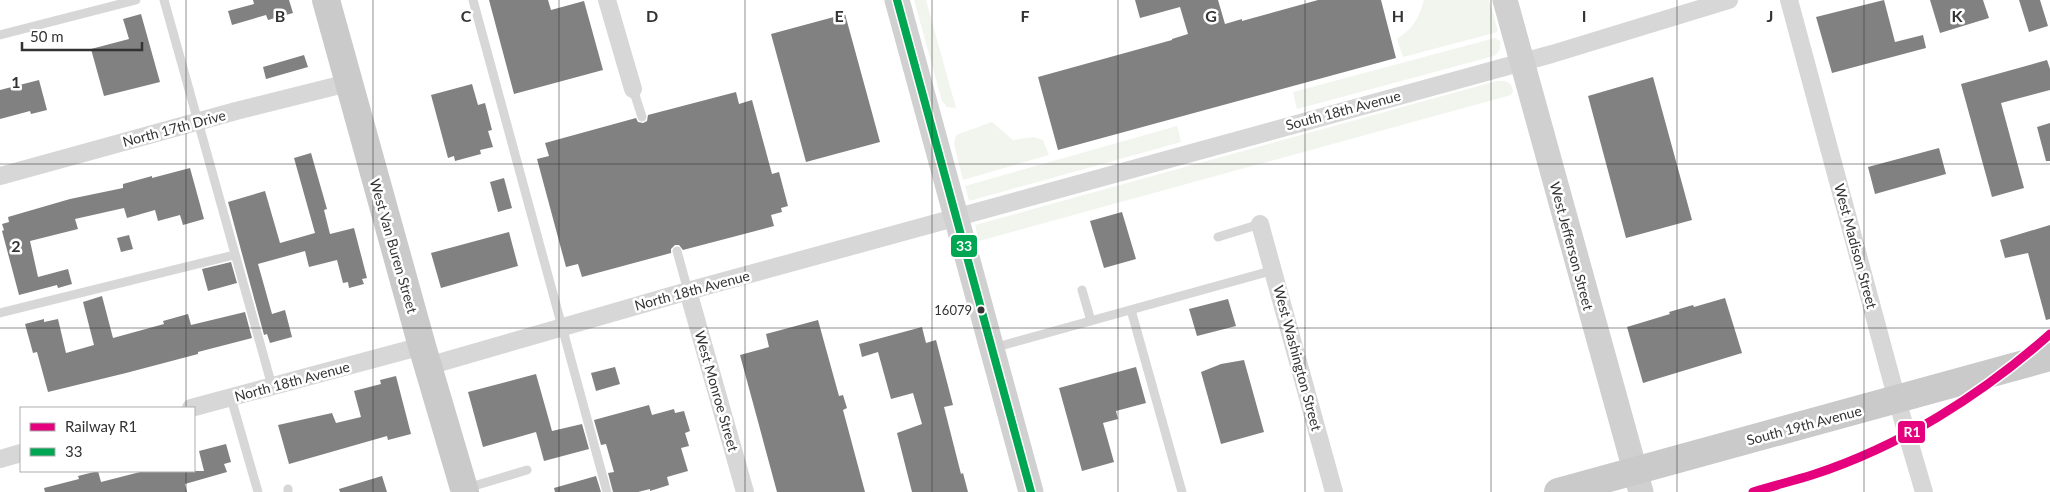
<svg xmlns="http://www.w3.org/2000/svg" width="2050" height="492" viewBox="0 0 2050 492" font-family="Lato,sans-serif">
<rect width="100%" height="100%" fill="#fff"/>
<!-- green -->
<path fill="#f1f5ed" d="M914,0H926L956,108L947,107L942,101Z
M1424,0H1489L1498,31L1494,33L1403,57L1397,39C1414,27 1418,20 1424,0Z
M1495,38L1500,41C1501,48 1500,52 1494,56L1297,109L1293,92Z
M1497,81C1505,80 1512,82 1513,91L1511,95L979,241L975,225Z
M992,122L1013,140L1034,137L1043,140L1049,155L963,180L954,144L956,135Z
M1177,126L1181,142L969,201L965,186Z"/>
<!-- building -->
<path fill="#818181" d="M253,0H289L293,13L268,20L266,15L232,25L228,11L254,4Z
M489,0H548L551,10L584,1L603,70L514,94Z
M1135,0H1218L1225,24L1242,19V21L1318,0H1381L1396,58L1058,150L1038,77L1172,40V39L1188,34L1180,7L1140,18Z
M1884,0L1895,42L1923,35L1926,48L1832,73L1816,17Z
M1930,0H1983L1989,18L1940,33Z
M2019,0H2040L2048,26L2029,32Z
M141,14L160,82L104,96L91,49L129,39L123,19Z
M845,14L880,142L806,162L771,34Z
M304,55L308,67L266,79L263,67Z
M2047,60L2050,69V90L2001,103L2024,188L1992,197L1961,84Z
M1653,77L1692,220L1626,238L1588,96Z
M39,80L47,110L31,114L30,111L0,119V90Z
M472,84L478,105L485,103L492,130L488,131L493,147L480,150L481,154L455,161L454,156L448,158L431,95Z
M736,92L739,104L752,100L772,174L779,172L788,206L781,208L782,212L771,215L774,226L683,250L679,245H675L671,249V253L582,277L578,264L566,267L537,159L549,156L545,143L636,118L638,122L643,123L647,121L648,115Z
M2050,123V161H2046L2037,127Z
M1939,148L1946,174L1875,194L1868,167Z
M311,153L327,209L324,210L330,234L354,228L367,278L362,279L364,284L349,288L348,282L343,283L337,260L309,267L305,251L258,264L272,314L285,310L292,337L270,343L267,334L264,335L228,202L265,191L280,243L315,233L294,158Z
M190,168L204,219L183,225L180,215L158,221L155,210L127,218L124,208L75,219L78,229L30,241L38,277L68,269L72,284L58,288L57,285L19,295L2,231L4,230L2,224L9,222L8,217L70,199L123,188V184L152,176V178Z
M504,178L512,208L498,212L490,182Z
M1122,212L1136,259L1104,268L1090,221Z
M2050,225V319L2046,320L2028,253L2005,258L2000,240Z
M509,232L518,266L441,288L431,253Z
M129,235L133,249L121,252L117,238Z
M231,262L237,283L208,291L202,269Z
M102,296L113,338L164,324L163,321L188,314L191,325L245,312L252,338L198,352V354L126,373L48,392L37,352L33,353L25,324L44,319V322L58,319L66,353L94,345L83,302Z
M1725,298L1742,353L1643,383L1627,327L1670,314L1669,312L1693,305L1694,307Z
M1228,299L1236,326L1197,336L1189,309Z
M818,320L839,396L843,395L847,408L843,410L865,492H777L740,355L769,347L766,334Z
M922,327L926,343L936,340L953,405L944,407L961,474L963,473L968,492H912L897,433L922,424L913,393L891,399L878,352L862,357L859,344Z
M1244,360L1264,432L1221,444L1201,372L1221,364Z
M615,367L620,384L596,391L591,373Z
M1136,367L1146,403L1116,411L1118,419L1103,423L1114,462L1082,471L1059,388Z
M536,374L552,431L582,424L589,449L544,461L536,432L483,447L468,392Z
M396,376L411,434L388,440L387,436L289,464L278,425L332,413L336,423L361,417L354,391L381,384L380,380Z
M649,405L652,415L674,409L675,413L684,411L690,431L685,433L689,446L681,448L688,471L667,477L669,485L650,491V489L638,492H613L608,473L614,472L606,444L601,445L594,420Z
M226,444L231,462L224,464L227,472L185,484L187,492H45L44,488L79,479L78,476L98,471L101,482L144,471H204L199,451Z
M382,476L387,492H340L339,489Z
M596,476L601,492H555L554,488Z"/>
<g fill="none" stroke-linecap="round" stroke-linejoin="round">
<!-- lane -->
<path stroke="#d7d7d7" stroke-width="9" d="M164,0L272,386
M473,0L607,492
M0,35L136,0
M633,89L642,117
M1218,237L1260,224
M677,251L688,291
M1082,290L1091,321
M1131,310L1182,492
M0,313L234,255
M993,348L1274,270
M231,398L258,492
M467,488L527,470
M288,489V492"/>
<!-- street -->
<path stroke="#d7d7d7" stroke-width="18" d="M607,0L633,89
M1789,0L1897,400L1924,492
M0,176L236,111L348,83
M1260,224L1334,492
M688,291L745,492
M428,366L688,291L1552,54L1729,0
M191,408L422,346
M0,459L21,453"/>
<!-- secondary -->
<path stroke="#d0d0d0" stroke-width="25" d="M897,0L1031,492
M1505,0L1641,492"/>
<!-- primary -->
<path stroke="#cacaca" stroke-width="28" d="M326,0L422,346L465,492
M1558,492L2050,357"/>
<defs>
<path id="bus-1" d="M897,0L1031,492"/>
</defs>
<!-- bus-1 casing -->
<use href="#bus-1" stroke="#fff" stroke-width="11"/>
<!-- bus-1 -->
<use href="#bus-1" stroke="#00a651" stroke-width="8"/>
<defs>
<path id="rail-1" d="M1753,492C1773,486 1792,481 1812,475C1899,447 1982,395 2050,334"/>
</defs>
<!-- rail-1 casing -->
<use href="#rail-1" stroke="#fff" stroke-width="12"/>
<!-- rail-1 -->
<use href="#rail-1" stroke="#e5007d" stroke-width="9"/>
</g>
<!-- grid -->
<path fill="none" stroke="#333" stroke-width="1" stroke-opacity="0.55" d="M186,0V408M373,0V492M559,0V492M745,0V492M932,0V492M1118,0V492M1305,0V492M1491,0V492M1677,0V492M1864,0V492M0,164H2050M0,328H2050M186,471V492"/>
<!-- markers -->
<circle fill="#333" stroke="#fff" stroke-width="2" cx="981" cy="310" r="4.5"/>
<g text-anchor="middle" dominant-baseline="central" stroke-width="5" stroke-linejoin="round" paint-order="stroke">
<!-- bus labels -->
<g font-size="13" fill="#333" stroke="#fff" text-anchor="end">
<text x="972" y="310">16079</text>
</g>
<!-- street labels -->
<g font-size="14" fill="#333" stroke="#fff">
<text transform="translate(1343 110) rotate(-15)">South 18th Avenue</text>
<text transform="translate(174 128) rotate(-15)">North 17th Drive</text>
<text transform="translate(394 246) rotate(74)">West Van Buren Street</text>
<text transform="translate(1572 246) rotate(75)">West Jefferson Street</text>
<text transform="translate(1856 246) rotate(75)">West Madison Street</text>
<text transform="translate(692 290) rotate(-15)">North 18th Avenue</text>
<text transform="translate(1298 358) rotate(75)">West Washington Street</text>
<text transform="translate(292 381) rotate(-15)">North 18th Avenue</text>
<text transform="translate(717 391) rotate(74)">West Monroe Street</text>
<text transform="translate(1804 425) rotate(-15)">South 19th Avenue</text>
</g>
</g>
<g font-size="16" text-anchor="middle" font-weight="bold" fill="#333" stroke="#fff" stroke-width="5" stroke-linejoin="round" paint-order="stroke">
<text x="280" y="22">B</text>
<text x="466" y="22">C</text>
<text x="652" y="22">D</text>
<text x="839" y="22">E</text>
<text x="1025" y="22">F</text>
<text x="1211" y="22">G</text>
<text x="1398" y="22">H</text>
<text x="1584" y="22">I</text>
<text x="1770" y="22">J</text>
<text x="1957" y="22">K</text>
<text x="16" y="88">1</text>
<text x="16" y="252">2</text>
</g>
<g stroke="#fff" stroke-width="2">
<rect x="950" y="234" width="28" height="24" rx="5" fill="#00a651"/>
<rect x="1897" y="420" width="29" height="24" rx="5" fill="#e5007d"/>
</g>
<g font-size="14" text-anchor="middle" font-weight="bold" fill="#fff">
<text x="964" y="251">33</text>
<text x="1912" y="437">R1</text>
</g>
<!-- legend -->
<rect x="20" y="407" width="175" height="65" fill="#ffffff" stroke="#adadad"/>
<rect x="30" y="423" width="25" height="8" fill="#e5007d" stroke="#adadad"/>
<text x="65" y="432" font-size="15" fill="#333333">Railway R1</text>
<rect x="30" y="448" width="25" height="8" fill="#00a651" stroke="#adadad"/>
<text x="65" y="457" font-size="15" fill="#333333">33</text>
<!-- scale -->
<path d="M22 42v8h120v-8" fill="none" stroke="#333333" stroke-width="2.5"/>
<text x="30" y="42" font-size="15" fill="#333333" stroke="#ffffff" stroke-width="4" paint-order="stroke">50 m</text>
</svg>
